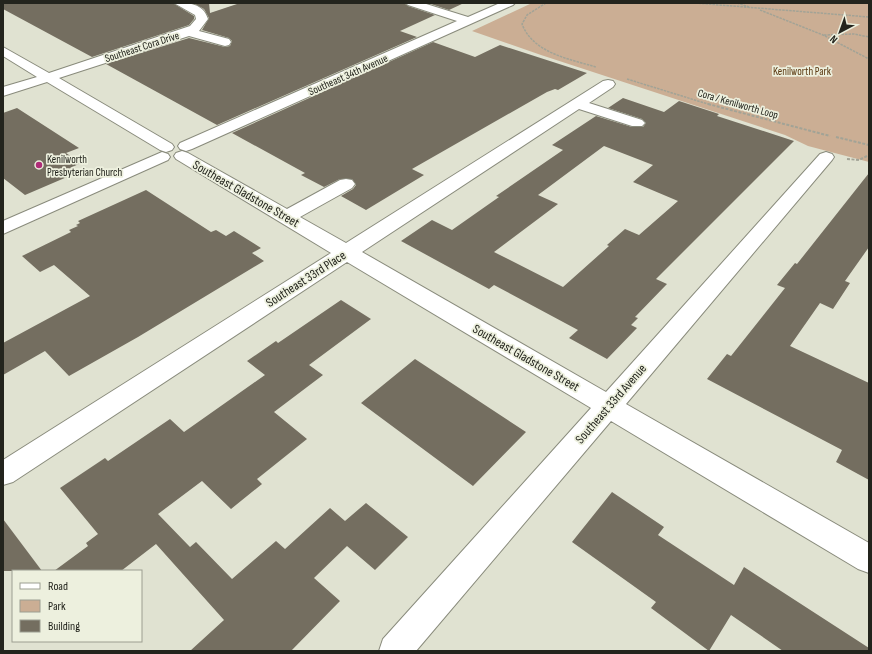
<svg xmlns="http://www.w3.org/2000/svg" width="872" height="654" viewBox="0 0 872 654" font-family="'Sofia Sans Condensed',sans-serif">
<rect width="100%" height="100%" fill="#e0e2d1"/>
<!-- green -->
<path fill="#cbae94" d="M532,3H869V162L808,146L785,135L541,55L472,31Z"/>
<!-- building -->
<path fill="#746e60" fill-rule="evenodd" d="M3,3H173L194,16V19L189,25L92,57L3,9Z
M193,3H209L210,13L240,3H404L408,6L435,15L400,31L417,37L217,125L106,64L189,38L225,47L230,46L232,41L229,38L202,30L209,18L204,9Z
M428,3H464L449,10Z
M433,42L475,57L500,45L587,73L558,90L555,89L547,92L412,169L424,175L366,210L341,196L353,189L356,185L352,179H340L324,187L301,175L305,173L232,133Z
M623,98L664,112L679,101L719,114L717,116L794,141L656,279L667,284L635,317L638,318L631,325L637,328L607,359L569,338L578,330L494,285L489,289L401,241L432,220L452,230L499,197L496,196L563,150L552,145L596,116L632,127H643L646,123L642,119L608,108ZM604,146L653,165L633,182L678,201L639,235L625,229L607,245L609,246L563,287L494,252L558,204L538,195Z
M17,108L79,148L66,153L81,163L70,168L73,170L63,174L67,177L25,195L3,178V113Z
M869,173V247L845,281L850,283L833,309L820,303L790,346L869,383V480L836,462L842,450L707,379L727,354L731,356L785,288L777,285L795,263L797,264Z
M146,190L211,232L216,230L226,236L234,231L261,248L252,253L264,261L138,337L69,376L45,351L3,375V343L90,296L54,265L40,272L22,256L71,232L69,230L78,226L76,225L80,223L78,221Z
M341,300L371,319L309,365L323,375L274,412L307,439L257,479L262,484L231,509L202,481L158,514L190,547L196,542L232,579L276,541L285,549L330,508L345,521L366,503L408,537L375,570L347,546L314,578L340,601L291,651H190L224,620L156,544L121,571H54L88,546L86,543L98,534L60,488L105,458L108,461L170,419L184,432L265,375L247,361L276,341L278,343Z
M415,359L526,432L473,486L361,403Z
M612,492L664,527L658,535L734,585L744,567L869,648V651H783L731,615L709,651L651,608L656,602L572,542Z
M3,519L42,571H3Z"/>
<g fill="none" stroke-linecap="round" stroke-linejoin="round">
<defs>
<path id="minor" d="M174,3C189,3 203,3 208,19L199,31L229,39L231,42L229,45L225,46L189,36L59,78L172,144L174,147L172,150L166,152L160,150L47,82L3,96V87L37,77L3,56V47L49,73L190,26L196,19L195,15Z
M406,3H423L468,17L500,3H515L513,5L192,149L186,151L180,149L178,146L180,143L457,21L408,5Z
M608,80L613,81L615,84L613,87L589,103L642,120L645,123L642,126H632L579,109L362,252L606,392L820,154L826,152L832,154L834,157L832,160L626,404L869,543V573L858,569L611,421L416,651H379L383,639L591,408L347,262L13,482L3,485V460L331,253L176,159L174,156L176,153L182,151L188,153L287,209L340,180L346,179L352,180L355,184L352,188L300,217L346,243L603,81Z
M162,152L168,154L170,157L168,160L3,234V221Z"/>
</defs>
<!-- minor casing -->
<use href="#minor" stroke="#898b7c" stroke-width="2"/>
<!-- path-far1 -->
<path stroke="#a2a396" stroke-width="1.5" stroke-dasharray="2.5 1" stroke-linecap="butt" d="M546,3L527,15L522,24C533,53 569,59 596,67
M695,3L869,17
M737,3L749,7
M760,10L823,35L869,59
M824,35L854,34L869,37
M627,79L711,105"/>
<!-- path -->
<path stroke="#a2a396" stroke-width="2" stroke-dasharray="3 1.5" stroke-linecap="butt" d="M708,104L830,136
M836,137L869,145
M847,159L859,160L869,155"/>
<!-- minor -->
<use href="#minor" fill="#fff" fill-rule="evenodd"/>
</g>
<!-- markers -->
<circle fill="#ae2c77" stroke="#edf0de" stroke-width="1.5" cx="39" cy="165" r="4"/>
<g text-anchor="middle" dominant-baseline="central" stroke-width="3.5" stroke-linejoin="round" paint-order="stroke">
<!-- far-street labels -->
<g font-size="11" fill="#23241d" stroke="#edf0de">
<text transform="translate(142 47) rotate(-18)">Southeast Cora Drive</text>
<text transform="translate(348 75) rotate(-24)">Southeast 34th Avenue</text>
<text transform="translate(738 104) rotate(16)">Cora / Kenilworth Loop</text>
</g>
<!-- far-park labels -->
<g font-size="11" fill="#58350d" stroke="#edf0de">
<text x="802" y="71">Kenilworth Park</text>
</g>
<!-- far-poi labels -->
<g font-size="11" fill="#23241d" stroke="#edf0de" text-anchor="start">
<text x="47" y="159">Kenilworth<tspan x="47" dy="13">Presbyterian Church</tspan></text>
</g>
<!-- street labels -->
<g font-size="13" fill="#23241d" stroke="#edf0de">
<text transform="translate(246 194) rotate(30)">Southeast Gladstone Street</text>
<text transform="translate(306 279) rotate(-33)">Southeast 33rd Place</text>
<text transform="translate(526 358) rotate(30)">Southeast Gladstone Street</text>
<text transform="translate(611 404) rotate(-49)">Southeast 33rd Avenue</text>
</g>
</g>
<!-- border -->
<rect width="872" height="654" fill="none" stroke="#23241d" stroke-width="8"/>
<!-- legend -->
<rect x="12" y="570" width="130" height="72" fill="#edf0de" stroke="#9c9e91"/>
<rect x="20" y="583" width="20" height="6" fill="#ffffff" stroke="#9c9e91"/>
<text x="48" y="590" font-size="12" fill="#23241d">Road</text>
<rect x="20" y="600" width="20" height="12" fill="#cbae94" stroke="#9c9e91"/>
<text x="48" y="610" font-size="12" fill="#23241d">Park</text>
<rect x="20" y="620" width="20" height="12" fill="#746e60" stroke="#9c9e91"/>
<text x="48" y="630" font-size="12" fill="#23241d">Building</text>
<!-- north arrow -->
<g transform="translate(840 32) rotate(221)" stroke="#edf0de" stroke-width="3" paint-order="stroke">
<path d="M0-3L7 15L0 10L-7 15Z" fill="#23241d"/>
<text y="-6" font-size="11" font-weight="bold" text-anchor="middle" fill="#23241d">N</text>
</g>
</svg>
